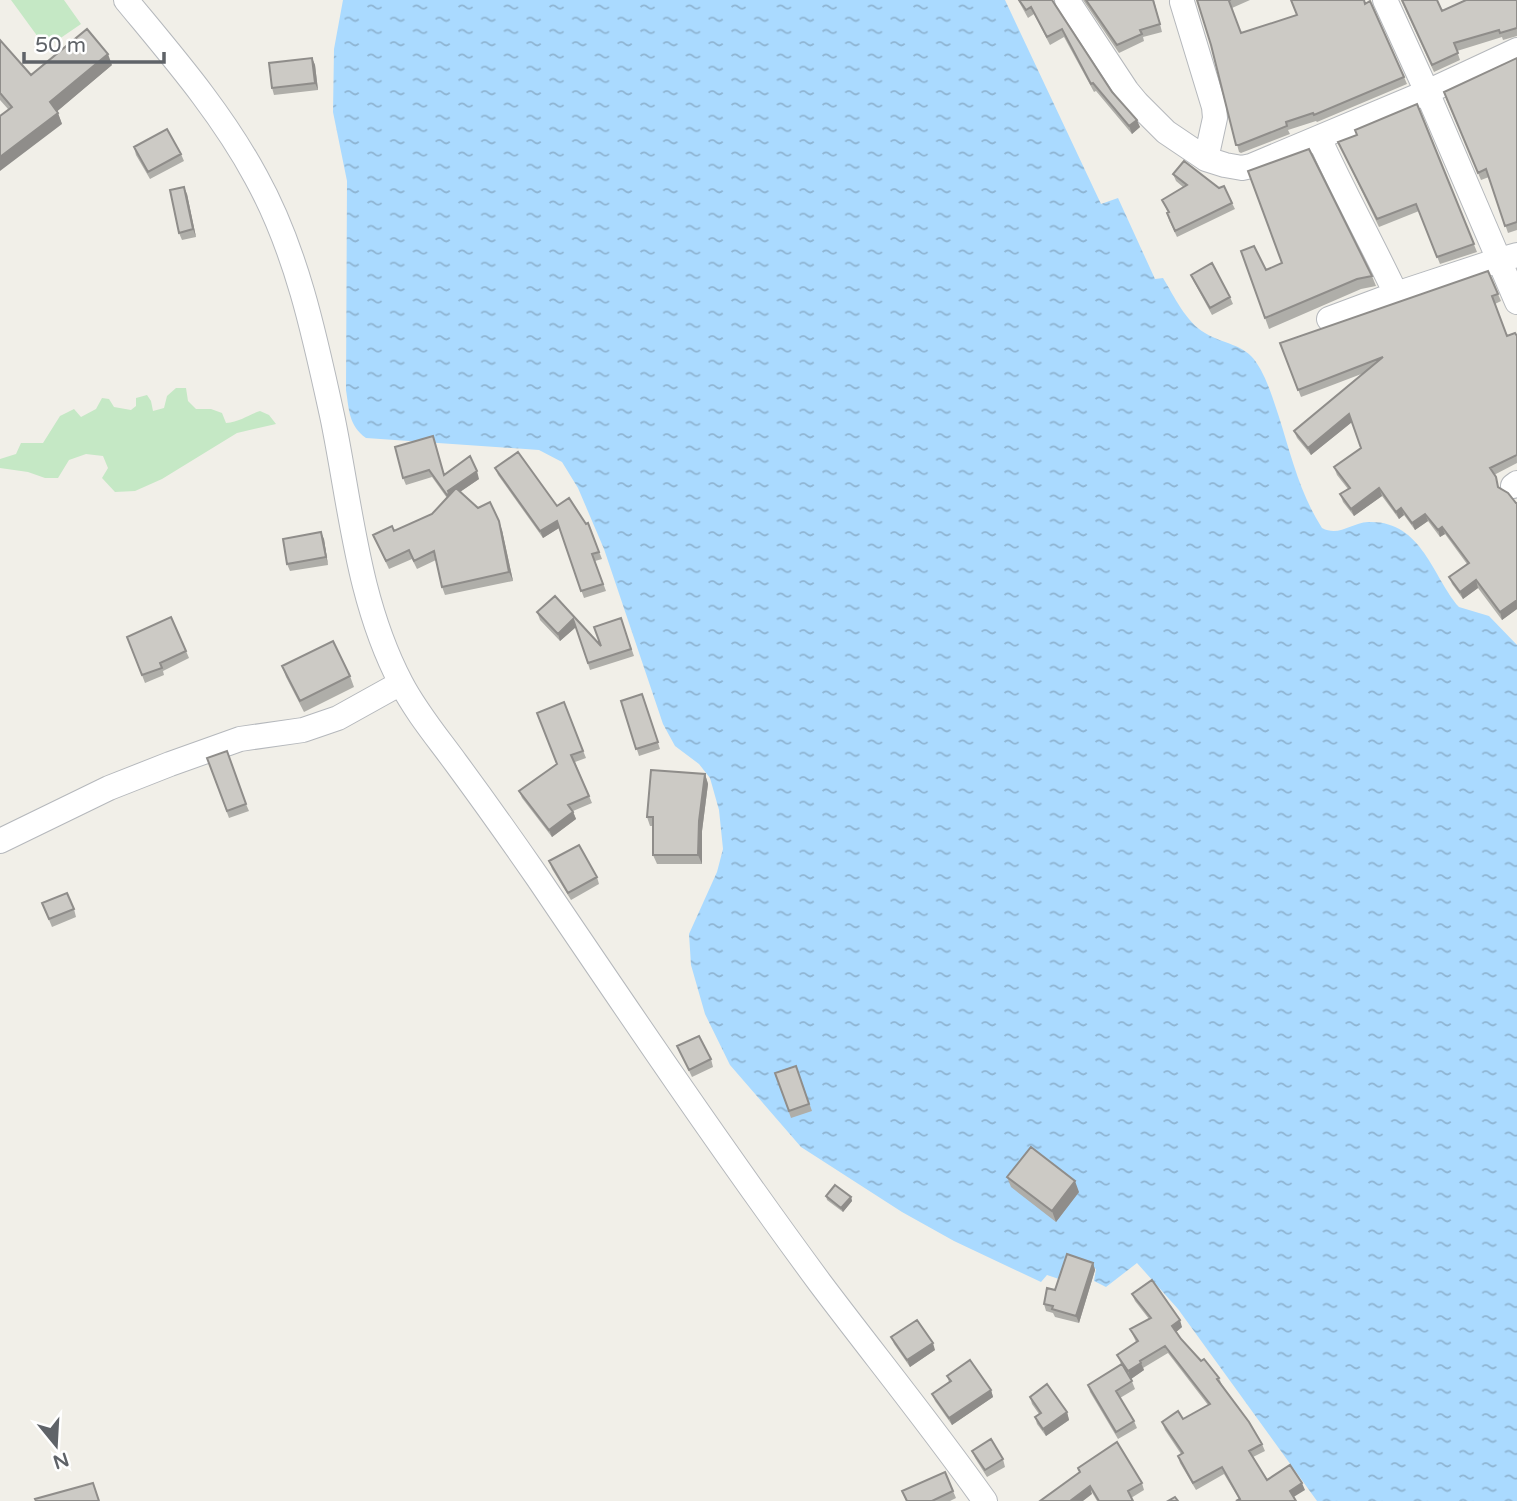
<svg xmlns="http://www.w3.org/2000/svg" width="1517" height="1501" viewBox="0 0 1517 1501" font-family="'Varela Round',sans-serif">
<defs>
<pattern id="water-ripples" width="26" height="14" patternUnits="userSpaceOnUse" patternTransform="scale(1.75)"><rect width="26" height="14" fill="#aadaff"/><path d="M2 4q2-2 4 0t4 0M15 11q2-2 4 0t4 0" fill="none" stroke="#8eb4d2"/></pattern>
</defs>
<rect width="100%" height="100%" fill="#f1efe8"/>
<!-- green -->
<path fill="#c5e8c5" d="M11,0H64L81,24L46,48Z
M176,388H186L188,401L196,409H211L222,413L226,423C240,422 248,415 260,411L269,415L276,424L237,433L162,479L135,491L115,492L102,478L108,468L103,456L86,454L69,460L58,478H45L28,472L0,468V459L16,454L21,443H43L60,416L74,409L81,417L96,409L102,398L109,399L114,407L131,410L136,406V398L147,395L151,401L153,411L164,408L167,396Z"/>
<!-- water -->
<path fill="url(#water-ripples)" d="M343,0H1005L1101,204L1118,198L1155,279L1163,278C1174,296 1186,322 1205,333C1223,344 1244,344 1256,362C1267,378 1273,399 1279,417C1291,455 1300,494 1322,528C1339,537 1351,523 1368,522C1422,520 1432,576 1459,607L1489,616L1517,645V1501H1317L1178,1309L1137,1263L1106,1287L1094,1281L1096,1269L1070,1258L1059,1279L1047,1275L1041,1282L954,1241L902,1212L801,1147L730,1065L705,1014L691,965L689,934L717,872L723,849L719,810L710,778L699,764L675,746L663,724L604,549L578,488L562,462L539,450L366,438C349,426 349,410 346,390L347,181L333,112L334,49Z"/>
<g fill="none" stroke-linecap="round" stroke-linejoin="round">
<defs>
<path id="minor" d="M126,0C173,57 221,112 256,177C297,251 315,337 333,420C351,509 358,601 401,683C416,712 437,737 456,763C484,801 511,839 538,878C630,1014 722,1150 820,1283C875,1356 932,1426 985,1501
M1067,0L1127,91L1137,103L1166,132L1206,159L1225,165L1242,168L1251,166L1427,92L1385,0
M1182,2L1214,107L1215,118L1206,159
M1319,138C1343,191 1371,241 1396,294
M1517,255L1499,260L1517,302
M1329,319L1396,294L1499,260L1427,92L1517,50
M1513,486L1517,483
M0,841L109,788L170,764L240,739L303,730L338,718L401,683"/>
</defs>
<!-- minor casing -->
<use href="#minor" stroke="#b5b8bc" stroke-width="26"/>
<!-- minor -->
<use href="#minor" stroke="#fff" stroke-width="24"/>
</g>
<!-- wall -->
<path fill="#afaea9" d="M1018,0H1053L1052,1L1112,92L1140,127L1132,134L1096,91L1094,92L1064,37L1050,45L1034,14L1028,18Z
M1083,0H1154L1162,32L1143,37L1144,41L1119,53Z
M1197,0H1250L1232,8L1241,33L1366,3L1404,77L1407,84L1317,122L1316,121L1288,130L1290,134L1241,153L1239,152L1211,45Z
M1401,0H1437L1442,11L1517,0V36L1503,40L1502,37L1457,51L1460,60L1434,72Z
M0,40L31,75L112,65L57,111L62,124L8,109L0,100Z
M312,58L315,65L318,90L274,95L272,88Z
M1517,58V230L1508,233L1489,177L1481,180L1446,99Z
M1417,104L1477,252L1440,264L1419,211L1379,227L1338,142L1357,135Z
M134,147L181,154L184,161L150,179L136,155Z
M1173,174L1232,203L1235,209L1177,237L1169,220L1167,213H1168L1162,200L1183,187L1176,181Z
M187,194L196,237L182,240L179,233Z
M1241,251L1266,270L1372,276L1376,286L1361,289L1269,329Z
M1488,271L1501,301L1495,304L1507,336H1517V463L1494,475L1499,488L1516,503H1517V609L1502,620L1478,588L1463,599L1452,584L1449,577L1467,564L1445,534L1440,537L1428,521L1415,530L1404,515L1399,519L1382,496L1354,516L1343,502L1340,494L1348,489L1337,475L1334,467L1361,448L1352,422L1311,455L1297,438L1294,431L1364,373L1301,397L1280,343Z
M1191,275L1230,297L1233,304L1212,315L1194,282Z
M435,443L444,474L479,479L460,492L502,530L513,581L445,595L442,587L436,560L417,569L412,559L389,569L373,535L394,531L432,514L447,498L432,477L406,485L403,478Z
M495,468L586,524L588,523L602,559L595,561L606,591L584,598L559,528L543,538L498,475Z
M324,539L328,565L290,571L287,564Z
M555,596L601,646L621,618L634,656L590,670L576,627L560,641L540,620L537,612Z
M127,637L186,651L189,658L163,671L164,675L145,683Z
M282,666L350,676L354,687L304,712L286,677Z
M642,694L660,749L639,756L621,701Z
M564,702L586,758L575,762L592,803L573,811L576,819L552,837L522,798L519,791L557,764Z
M207,758L246,804L249,811L229,818Z
M705,774L708,784L702,831V864H657L653,855V826H650L647,817Z
M549,861L597,877L599,884L571,900L552,869Z
M42,903L74,909L76,917L52,927Z
M677,1046L711,1059L713,1067L692,1077Z
M796,1066L812,1111L791,1118L775,1073Z
M1007,1177L1079,1192L1056,1222L1011,1187Z
M826,1196L851,1197L852,1201L843,1212L827,1200Z
M1093,1263L1095,1270L1079,1323L1055,1317L1053,1313L1046,1311L1044,1304L1055,1290Z
M1132,1294L1182,1327L1176,1332L1181,1339L1219,1378L1222,1385L1262,1444L1265,1451L1253,1457L1267,1480L1305,1490L1239,1499L1224,1474L1196,1490L1180,1463L1178,1456L1181,1454L1165,1430L1162,1422L1183,1419L1208,1405L1168,1353L1143,1368L1144,1370L1131,1379L1135,1389L1120,1398L1134,1421L1137,1428L1118,1439L1090,1392L1088,1385L1121,1364L1117,1355L1136,1342L1130,1329L1149,1319L1135,1301Z
M891,1337L935,1350L910,1367L894,1344Z
M947,1376L991,1390L993,1397L952,1425L935,1401L932,1394L949,1382Z
M1030,1397L1067,1412L1069,1420L1046,1436L1037,1424L1035,1417L1039,1414L1032,1404Z
M972,1451L1003,1459L1005,1467L987,1477L975,1458Z
M1078,1468L1142,1483L1144,1490L1131,1498L1133,1501H1097Z
M945,1472L956,1498L950,1501H906L902,1491Z"/>
<!-- shaded-wall -->
<path fill="#8f8d8a" d="M108,54L112,65L54,114L50,102Z
M312,58L315,65L318,90L315,83Z
M58,113L62,124L0,171V157Z
M1137,120L1140,127L1132,134L1129,126Z
M184,187L187,194L196,237L193,229Z
M1349,414L1352,422L1311,455L1308,448Z
M477,471L479,479L451,498L448,491Z
M1379,488L1382,496L1354,516L1351,509Z
M1401,508L1404,515L1399,519L1396,512Z
M1425,514L1428,521L1415,530L1412,523Z
M499,521L502,530L513,581L509,572Z
M557,521L559,528L543,538L540,531Z
M1442,527L1445,534L1440,537L1438,530Z
M321,532L324,539L328,565L326,557Z
M1476,580L1478,588L1463,599L1460,592Z
M1517,600V609L1502,620L1500,612Z
M573,619L576,627L560,641L558,634Z
M705,774L708,784L702,831V864L698,855L699,821Z
M573,812L576,819L552,837L549,830Z
M1075,1181L1079,1192L1056,1222L1052,1211Z
M851,1197L852,1201L843,1212L841,1208Z
M1093,1263L1095,1270L1079,1323L1076,1316Z
M1180,1320L1182,1327L1175,1333L1172,1326Z
M933,1343L935,1350L910,1367L907,1360Z
M1141,1363L1144,1370L1131,1379L1128,1371Z
M991,1390L993,1397L952,1425L949,1418Z
M1067,1412L1069,1420L1046,1436L1043,1429Z
M1302,1483L1305,1490L1292,1498L1290,1491Z
M1090,1486L1092,1494L1083,1501H1070Z"/>
<!-- building -->
<path fill="#cccac5" stroke="#8f8d8a" stroke-width="2" d="M1019,0H1052L1112,92L1137,120L1129,126L1093,83L1091,84L1062,29L1047,37L1031,7L1026,10Z
M1086,0H1153L1160,24L1140,30L1142,34L1117,45Z
M1197,0H1230L1229,1L1241,33L1297,15L1291,0H1364L1365,4L1370,1L1404,77L1314,115L1313,113L1286,122L1287,126L1239,145H1236L1211,45Z
M1402,0H1437L1442,11L1466,0H1517V28L1500,33L1499,30L1454,43L1458,53L1432,65Z
M87,29L108,54L50,102L58,113L0,157V116L12,107L0,93V40L31,75Z
M312,58L315,83L272,88L269,63Z
M1517,58V222L1505,226L1486,169L1478,173L1444,92Z
M1417,104L1474,244L1437,257L1416,204L1377,219L1338,142L1357,135L1355,130Z
M167,129L181,154L148,172L134,147Z
M1309,149L1372,276L1357,279L1265,318L1241,251L1254,246L1266,270L1282,263L1248,171Z
M1184,161L1219,188L1224,186L1232,203L1175,231L1167,213L1169,212L1162,200L1187,185L1173,174Z
M184,187L193,229L179,233L170,190Z
M1212,263L1230,297L1210,308L1191,275Z
M1488,271L1498,294L1492,296L1507,336L1515,333L1517,336V455L1490,468L1496,477L1498,487L1508,493L1516,503H1517V600L1500,612L1476,580L1460,592L1449,577L1469,563L1442,527L1438,530L1425,514L1412,523L1401,508L1396,512L1379,488L1351,509L1340,494L1350,488L1334,467L1361,448L1349,414L1308,448L1294,431L1383,357L1298,390L1280,343Z
M433,436L444,475L470,456L477,471L448,491L449,494L447,495L429,470L403,478L395,447Z
M518,452L557,506L569,498L586,524L588,523L599,552L592,554L603,584L581,591L557,521L540,531L495,468Z
M456,488L478,508L490,502L499,521L509,572L442,587L434,551L414,561L409,550L386,561L373,535L392,526L394,531L432,514Z
M321,532L326,557L287,564L283,539Z
M555,596L601,646L594,627L621,618L631,649L588,663L573,619L558,634L537,612Z
M171,617L186,651L160,663L162,668L142,675L127,637Z
M333,641L350,676L300,701L282,666Z
M642,694L658,742L636,749L621,701Z
M564,702L583,751L571,755L589,796L568,805L573,812L549,830L519,791L557,764L537,713Z
M227,751L246,804L227,811L207,758Z
M651,770L705,774L699,821L698,855H653V817H647Z
M579,845L597,877L568,893L549,861Z
M67,893L74,909L49,919L42,903Z
M699,1036L711,1059L689,1070L677,1046Z
M796,1066L809,1104L789,1111L775,1073Z
M1031,1147L1075,1181L1052,1211L1007,1177Z
M835,1185L851,1197L841,1208L826,1196Z
M1067,1254L1093,1263L1076,1316L1052,1309L1053,1306L1044,1304L1047,1288L1055,1290Z
M1152,1280L1180,1320L1172,1326L1181,1339L1201,1361L1204,1359L1219,1378L1217,1379L1249,1422L1262,1444L1249,1451L1267,1480L1290,1465L1302,1483L1290,1491L1296,1501H1236L1240,1499L1222,1467L1193,1483L1178,1456L1183,1453L1162,1422L1178,1411L1183,1419L1210,1404L1165,1346L1140,1361L1141,1363L1128,1371L1117,1355L1138,1341L1130,1329L1151,1318L1132,1294Z
M917,1320L933,1343L907,1360L891,1337Z
M970,1360L991,1390L949,1418L932,1394L951,1381L947,1376Z
M1122,1364L1132,1381L1116,1391L1134,1421L1116,1432L1088,1385Z
M1047,1384L1067,1412L1043,1429L1035,1417L1041,1413L1030,1397Z
M991,1439L1003,1459L985,1470L972,1451Z
M1117,1442L1142,1483L1128,1491L1133,1501H1099L1090,1486L1070,1501H1040L1080,1472L1078,1468Z
M945,1472L953,1491L932,1501H907L902,1491Z
M93,1483L99,1501H36L35,1499Z
M1175,1497L1178,1501H1168Z"/>
<!-- north arrow -->
<g transform="translate(56 1445) rotate(162)" stroke="#ffffff" stroke-width="5" paint-order="stroke">
<path d="M0-5L12 26L0 18L-12 26Z" fill="#5f6368"/>
<text y="-10" font-size="19" font-weight="bold" text-anchor="middle" fill="#5f6368">N</text>
</g>
<!-- scale -->
<path d="M24 52v10h140v-10" fill="none" stroke="#5f6368" stroke-width="3.5"/>
<text x="35" y="52" font-size="21" fill="#5f6368" stroke="#ffffff" stroke-width="5" paint-order="stroke">50 m</text>
</svg>
